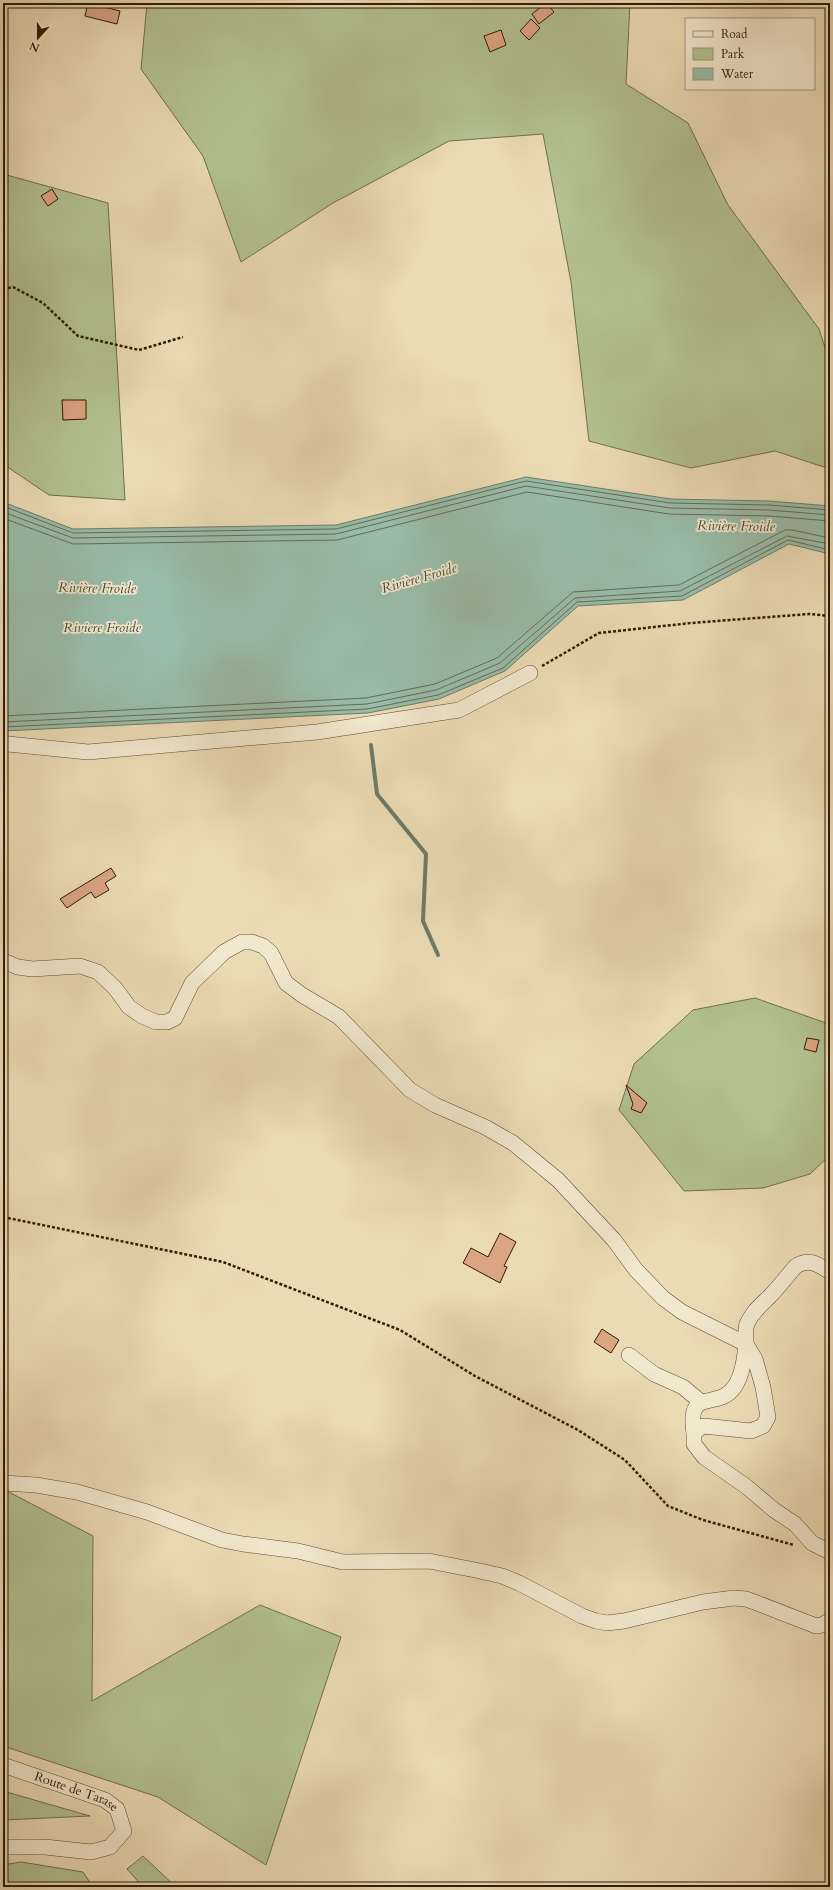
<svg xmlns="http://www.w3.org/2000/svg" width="833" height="1890" viewBox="0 0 833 1890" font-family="Cardo,serif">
<rect width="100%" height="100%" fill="#ebdbb4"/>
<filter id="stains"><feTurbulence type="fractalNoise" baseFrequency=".005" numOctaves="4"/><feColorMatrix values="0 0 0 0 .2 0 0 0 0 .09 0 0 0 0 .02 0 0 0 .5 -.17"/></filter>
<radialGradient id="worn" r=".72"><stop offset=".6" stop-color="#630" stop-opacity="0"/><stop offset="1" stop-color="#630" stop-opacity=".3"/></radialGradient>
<!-- green -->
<path fill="#b3c190" stroke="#706e4c" d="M147,3H630L626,84L688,123L728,205L819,329L830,363V469L775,451L691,468L589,441L571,282L543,134L449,141L333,203L241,262L203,156L141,69Z
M3,174L108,203L125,500L49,495L3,464Z
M755,998L826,1023L830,1026V1155L810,1174L763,1188L684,1191L619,1110L634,1064L693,1010Z
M3,1489L93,1536L92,1701L260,1605L341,1637L266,1865L158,1797L3,1746Z
M3,1791L90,1816L3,1820Z
M143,1856L176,1887H143L127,1869Z
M21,1862L83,1872L93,1887H3V1865Z"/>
<!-- water -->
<path fill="#99bca8" stroke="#6e7b68" d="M526,477L671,499L769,501L830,506V554L789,544L683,600L578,606L505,671L439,699L368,713L3,731V502L73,529L336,525Z"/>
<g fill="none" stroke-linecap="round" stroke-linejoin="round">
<!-- shore -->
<path stroke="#636b58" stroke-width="1" d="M3,506L73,533L336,529L526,481L670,503L769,505L830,510
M3,512L73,538L336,534L526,486L670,508L769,510L830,515
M3,518L73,544L337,540L527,492L669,514L769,516L830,521
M3,716L366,698L435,684L497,658L573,592L679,585L785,530H792L830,538
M3,722L367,704L436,690L500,663L575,598L680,591L787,536L830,544
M3,727L367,709L438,695L503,668L577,602L682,596L788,540L830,550"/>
<!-- stream -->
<path stroke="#6e7b68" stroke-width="4" d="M371,745L377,794L426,854L423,921L438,955"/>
</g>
<!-- building -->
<path fill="#dca582" stroke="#2d1a07" d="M88,3L120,11L117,24L85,16Z
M546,3L554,12L539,24L532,14Z
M531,19L540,28L529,40L520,31Z
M501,30L506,45L490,52L484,36Z
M52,189L58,199L48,206L41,196Z
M62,400H86V419L63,420Z
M111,868L116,876L105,883L109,890L95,898L91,892L67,908L60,899Z
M807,1038L819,1040L816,1052L804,1049Z
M626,1085L647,1103L641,1113L631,1109L633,1104Z
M500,1233L516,1242L504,1266L507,1267L500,1283L463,1263L471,1248L488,1257Z
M602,1329L619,1340L611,1353L594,1342Z"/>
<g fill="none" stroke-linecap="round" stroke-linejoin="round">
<defs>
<g id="minor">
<path d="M3,745L8,744L88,752L317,732L459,710L530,673"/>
<path d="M3,961L18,967L32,969L80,966L98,972L115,988L129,1007L142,1016L156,1022H167L175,1018L192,983L224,952L242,942H252L263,946L271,953L286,983L302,995L339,1017L410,1090L435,1105L485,1127L513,1143L558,1180L614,1240L636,1270L663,1298L682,1312L746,1344L755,1359L763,1387L768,1417L763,1426L751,1431L704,1426L700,1428L694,1433V1444L704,1457L747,1487L774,1510L795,1524L812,1543L830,1552"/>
<path d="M629,1355L654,1374L683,1387L701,1402"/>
<path d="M694,1433C686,1385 719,1412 735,1386C743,1374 745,1357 746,1342C746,1337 745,1329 747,1324C752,1312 761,1305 770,1296C779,1287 787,1276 796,1266C809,1258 818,1264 830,1272"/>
<path d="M3,1483L36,1485L77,1492L147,1512L222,1540L243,1544L298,1551L343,1562L429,1561L480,1571L502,1576L519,1583L582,1616L596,1621L607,1623L624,1621L703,1602L734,1598L746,1599L757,1603L816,1626L822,1625L830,1620"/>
<path id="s1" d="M3,1765L105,1800L117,1809L124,1831L110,1847L91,1852L45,1847H3"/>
</g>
</defs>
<!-- minor casing -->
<use href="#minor" stroke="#5c4a32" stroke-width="16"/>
<!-- path -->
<path stroke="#2d1a07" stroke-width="2.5" stroke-dasharray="3 2" stroke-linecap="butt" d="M3,289L13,287L43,303L78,336L139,350L183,337
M542,666L599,633L691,623L809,614L830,616
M3,1217L223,1262L400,1330L475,1376L578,1430L625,1460L668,1506L703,1520L794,1545"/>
<!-- minor -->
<use href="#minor" stroke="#f2e8ce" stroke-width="15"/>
</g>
<g text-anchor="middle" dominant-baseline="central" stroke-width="3.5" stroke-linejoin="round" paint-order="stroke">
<!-- street labels -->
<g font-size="13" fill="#2d1a07" stroke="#f2e8ce">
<text stroke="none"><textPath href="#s1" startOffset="78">Route de Tarase</textPath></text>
</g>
<!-- water labels -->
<g font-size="14" font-style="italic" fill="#4d4b37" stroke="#f2e8ce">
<text transform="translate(736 526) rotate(1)">Rivière Froide</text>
<text transform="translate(419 578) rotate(-16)">Rivière Froide</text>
<text transform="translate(97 588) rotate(1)">Rivière Froide</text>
<text x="102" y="627">Riviere Froide</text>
</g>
</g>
<!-- margin -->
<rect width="833" height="1890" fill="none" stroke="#ebdbb4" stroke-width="16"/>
<rect x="4" y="4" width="825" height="1882" fill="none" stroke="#2d1a07" stroke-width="2"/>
<rect x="8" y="8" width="817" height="1874" fill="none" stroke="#2d1a07"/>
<!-- legend -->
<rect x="685" y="18" width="130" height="72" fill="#f2e8ce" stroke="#a3967e"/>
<rect x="693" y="31" width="20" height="6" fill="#f2e8ce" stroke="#a3967e"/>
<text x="721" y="38" font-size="12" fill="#2d1a07">Road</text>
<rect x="693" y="48" width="20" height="12" fill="#b3c190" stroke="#a3967e"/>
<text x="721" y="58" font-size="12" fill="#2d1a07">Park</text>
<rect x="693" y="68" width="20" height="12" fill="#99bca8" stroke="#a3967e"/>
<text x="721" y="78" font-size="12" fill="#2d1a07">Water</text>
<!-- north arrow -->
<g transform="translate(38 38) rotate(201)" stroke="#f2e8ce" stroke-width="3" paint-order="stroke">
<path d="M0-3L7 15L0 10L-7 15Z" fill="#2d1a07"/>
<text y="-6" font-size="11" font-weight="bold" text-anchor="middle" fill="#2d1a07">N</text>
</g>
<rect width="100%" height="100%" filter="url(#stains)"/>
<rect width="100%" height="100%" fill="url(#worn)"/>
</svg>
